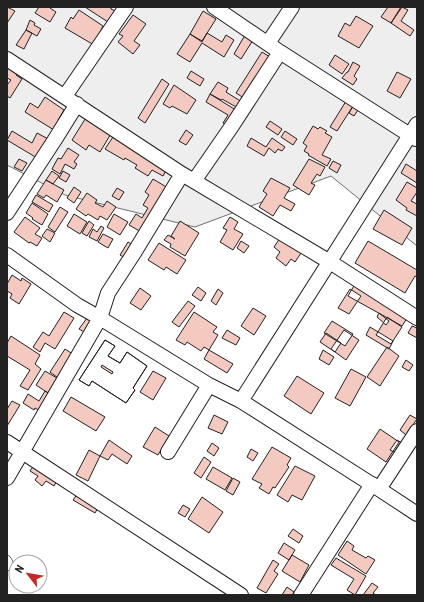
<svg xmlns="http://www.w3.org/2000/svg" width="424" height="602" viewBox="0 0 424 602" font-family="'Roboto Condensed',sans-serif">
<rect width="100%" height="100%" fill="#fff"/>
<!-- green -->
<path fill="#eee" stroke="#6f6f6f" d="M7,7H417V246L331,176L195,227L65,195L7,165Z"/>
<!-- building -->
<path fill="#f3c9c0" stroke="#222" fill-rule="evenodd" d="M7,7L15,11L7,23Z
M39,7H51L50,8L56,12L50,22L35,13Z
M85,7H111V9L115,11L108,22Z
M388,7H401L391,23L381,17Z
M402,7L408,10L401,21L414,30L410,36L391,23Z
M79,10L103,26L94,45L65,28L71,17L73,19Z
M203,11L216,19L202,41L190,34Z
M133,15L146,24L134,41L140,45L133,54L118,42L123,36L119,34Z
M356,16L373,26L359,48L338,36L345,23L350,26Z
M30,20L35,23L34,25L41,29L37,36L26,30Z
M26,30L32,33L24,49L16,45Z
M207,33L222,42L226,35L234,40L224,57L202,43L190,62L177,54L190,34L202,42Z
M245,35L253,40L241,59L234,54Z
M262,52L273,59L247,100L236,93Z
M335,55L349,64L342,74L329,65Z
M7,62L20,70L16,75L22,79L10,98L7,96V85L11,80L7,78Z
M353,62L360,66L354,76L357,79L353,85L342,78L347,72H348Z
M191,71L204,79L200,86L187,78Z
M397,72L411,79L400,98L387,91Z
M162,79L169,84L145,123L138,118Z
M218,82L228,88L226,92L242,102L238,108L222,99L221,100L210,94Z
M174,85L196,100L187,114L172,106L170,108L163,104Z
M210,94L239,112L230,127L223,123L228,115L206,102Z
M45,97L64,110L58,120L60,121L54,130L25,112L30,103L38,108Z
M348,98L355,103L337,131L330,127Z
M355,103L360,107L354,116L349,113Z
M87,116L112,132L100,152L89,145L86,150L72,140Z
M270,121L282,129L278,135L266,127Z
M313,126L318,129L320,127L327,131L325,133L332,137L322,155L331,159L327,166L308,155L309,154L304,151L307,146L303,143Z
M186,130L193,135L186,145L179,141Z
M12,131L32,143L37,133L52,141L37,158L7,140Z
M285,131L297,139L293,145L281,137Z
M115,134L168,167L163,176L152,170L148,176L135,168L137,165L125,158L124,160L105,149Z
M251,138L266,147L272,138L285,147L282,151L278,149L275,153L269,148L264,156L247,146Z
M68,148L79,155L74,162L77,164L74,169L65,164L60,174L52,169L58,158L61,159Z
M19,159L27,163L22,171L14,167Z
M309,159L325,167L320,176L317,174L311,183L315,185L309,195L293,185Z
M333,161L341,165L337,173L329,168Z
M406,164L417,171V183L401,173Z
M52,171L59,176L53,184L46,180Z
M63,171L70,175L66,182L59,178Z
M271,178L290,188L284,198L295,204L291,211L280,205L273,216L259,207L267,194L263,191Z
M153,179L168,188L143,233L129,225L136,214L142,218L148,208L143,205L149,195L145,192Z
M46,180L64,190L57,202L46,195L44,198L37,194Z
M407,182L417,188V192L411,201L417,204V216L406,210L407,208L396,200Z
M74,187L81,192L74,203L67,198Z
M117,188L124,192L119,200L112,196Z
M87,193L97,200L95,203L103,207L107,201L116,207L107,220L100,216L98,220L88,214L86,216L76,209Z
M36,195L53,205L49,212L32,202Z
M32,203L48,214L42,225L32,219L33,218L26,213Z
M60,207L68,212L55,232L48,227Z
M384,210L412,228L402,245L373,229Z
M74,214L87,222L80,234L67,226Z
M114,214L128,222L120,235L107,227Z
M25,217L40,228L35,234L42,238L37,246L30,242L29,243L14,232Z
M230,217L238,222L234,229L243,234L233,250L220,242L227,230L223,228Z
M89,221L94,225L87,236L82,233Z
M180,221L199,233L185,256L170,247L171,244L164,240L168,235L175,239L171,236Z
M101,226L104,228L97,241L89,237L93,229L97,232Z
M47,229L55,233L50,242L42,236Z
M103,234L113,239L108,248L98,242Z
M280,238L301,253L295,262L291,259L286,266L276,258L280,252L274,247Z
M241,241L249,246L244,253L237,248Z
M368,241L417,270V277L415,276L405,293L355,263Z
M128,242L135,246L127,259L120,255Z
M159,243L186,260L177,274L166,267L164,270L148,260Z
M12,275L21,281L22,278L31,284L19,304L10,298L12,294L7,291V284Z
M355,284L409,315L402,326L348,296Z
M198,287L206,293L201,301L192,295Z
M140,288L151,296L141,310L130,303Z
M218,289L223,293L216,305L211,301Z
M350,289L361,296L349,314L338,308Z
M188,301L195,306L179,327L172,322Z
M253,308L266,316L254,335L241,326Z
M64,312L74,318L55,349L45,343L40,352L33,347L43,332L49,336Z
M194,312L217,327L213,332L218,335L209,350L204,347L201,351L187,342L185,345L176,340Z
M379,313L389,321L386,325L377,317Z
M387,317L402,327L391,344L376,335Z
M87,318L96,323L89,335L79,329Z
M332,321L353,334L345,346L324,333Z
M412,326L417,328V338L408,333Z
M370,327L393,341L389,349L366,335Z
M227,330L240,338L236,345L222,338Z
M344,330L359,340L346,360L331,349Z
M326,333L341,343L335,352L320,342Z
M11,336L40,355L35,364L41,369L28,390L20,386L30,370L7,356V343Z
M105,340L115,346L108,356L120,363L127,352L147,366L133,388L135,390L126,403L92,381L89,386L79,380ZM102,365L113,372L112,374L101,367Z
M105,340L115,346L108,356L120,363L127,352L147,366L133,388L135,390L126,403L92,381L89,386L79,380Z
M387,347L399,356L380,386L367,377Z
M65,349L76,356L61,380L50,372Z
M209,350L233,364L227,373L204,359Z
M323,350L334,357L329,365L319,359Z
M406,360L413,365L409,371L402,367Z
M351,369L366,377L350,406L335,398Z
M45,371L57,378L48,393L36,385Z
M153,371L166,378L153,400L140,392Z
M297,376L324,393L311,414L284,396Z
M45,391L52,395L42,412L35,408L34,410L23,403L28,394L39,401Z
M71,397L105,417L96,431L63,411Z
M12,401L20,405L7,426V409Z
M214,415L228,422L222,434L208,428Z
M410,415L417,419L406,435L400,430Z
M155,427L169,436L158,455L143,447Z
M380,429L399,442L386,462L367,449Z
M109,440L132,456L127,464L112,454L108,460L100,456Z
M397,440L402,443L396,453L390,450Z
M212,443L219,448L214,456L207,451Z
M272,447L291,458L287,465L289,467L275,488L273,487L269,494L259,488L262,484L252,479Z
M251,449L258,453L253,461L247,457Z
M89,450L100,456L88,481L76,475Z
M204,457L211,462L201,478L194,473Z
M35,464L58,479L54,486L46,481L42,486L35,480L38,476L30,471Z
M295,466L315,476L302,500L292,495L288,502L277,495Z
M213,467L232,478L225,490L206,479Z
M233,478L240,482L233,495L226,491Z
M78,493L99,506L95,513L73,500Z
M202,497L223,512L209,533L188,519Z
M183,505L190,509L185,517L178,513Z
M293,529L303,536L299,543L288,536Z
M347,541L354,546L352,550L366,558L368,556L375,560L366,574L338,555Z
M284,543L295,550L289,560L278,553Z
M292,555L309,565L300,582L282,571Z
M336,558L366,576L355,595L347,590L354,579L331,565Z
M273,560L279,564L274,571L278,574L266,593L257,588Z
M372,583L378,587L373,593L376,595H363Z
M287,587L294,592L292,595H282Z"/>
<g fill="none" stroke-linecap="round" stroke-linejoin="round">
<defs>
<path id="service" d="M7,559L9,562L7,567"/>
<path id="minor" d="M214,7L280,52L416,139
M268,43L292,7
M7,59L182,174L330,262L417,318
M65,96L126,7
M194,181L232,126L280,52
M7,213L54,141L77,104
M7,255L77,305L100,318L209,385L241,401L379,489L417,514
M241,401L417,124
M7,442L241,595
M168,452L209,385
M7,478L100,318L108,293L134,253L182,174
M379,489L417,431
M301,595L372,484"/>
</defs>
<!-- service casing -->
<use href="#service" stroke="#222" stroke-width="8"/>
<!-- minor casing -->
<use href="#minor" stroke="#222" stroke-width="16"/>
<!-- service -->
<use href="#service" stroke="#fff" stroke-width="7"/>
<!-- minor -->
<use href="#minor" stroke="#fff" stroke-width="14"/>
</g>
<!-- border -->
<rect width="424" height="602" fill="none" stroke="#222222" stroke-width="16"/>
<!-- north arrow -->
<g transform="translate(28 574) rotate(301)"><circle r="19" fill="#ffffff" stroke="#a7a7a7"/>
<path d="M0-3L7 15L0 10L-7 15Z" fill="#c62828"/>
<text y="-6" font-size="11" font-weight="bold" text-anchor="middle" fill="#222222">N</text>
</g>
</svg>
